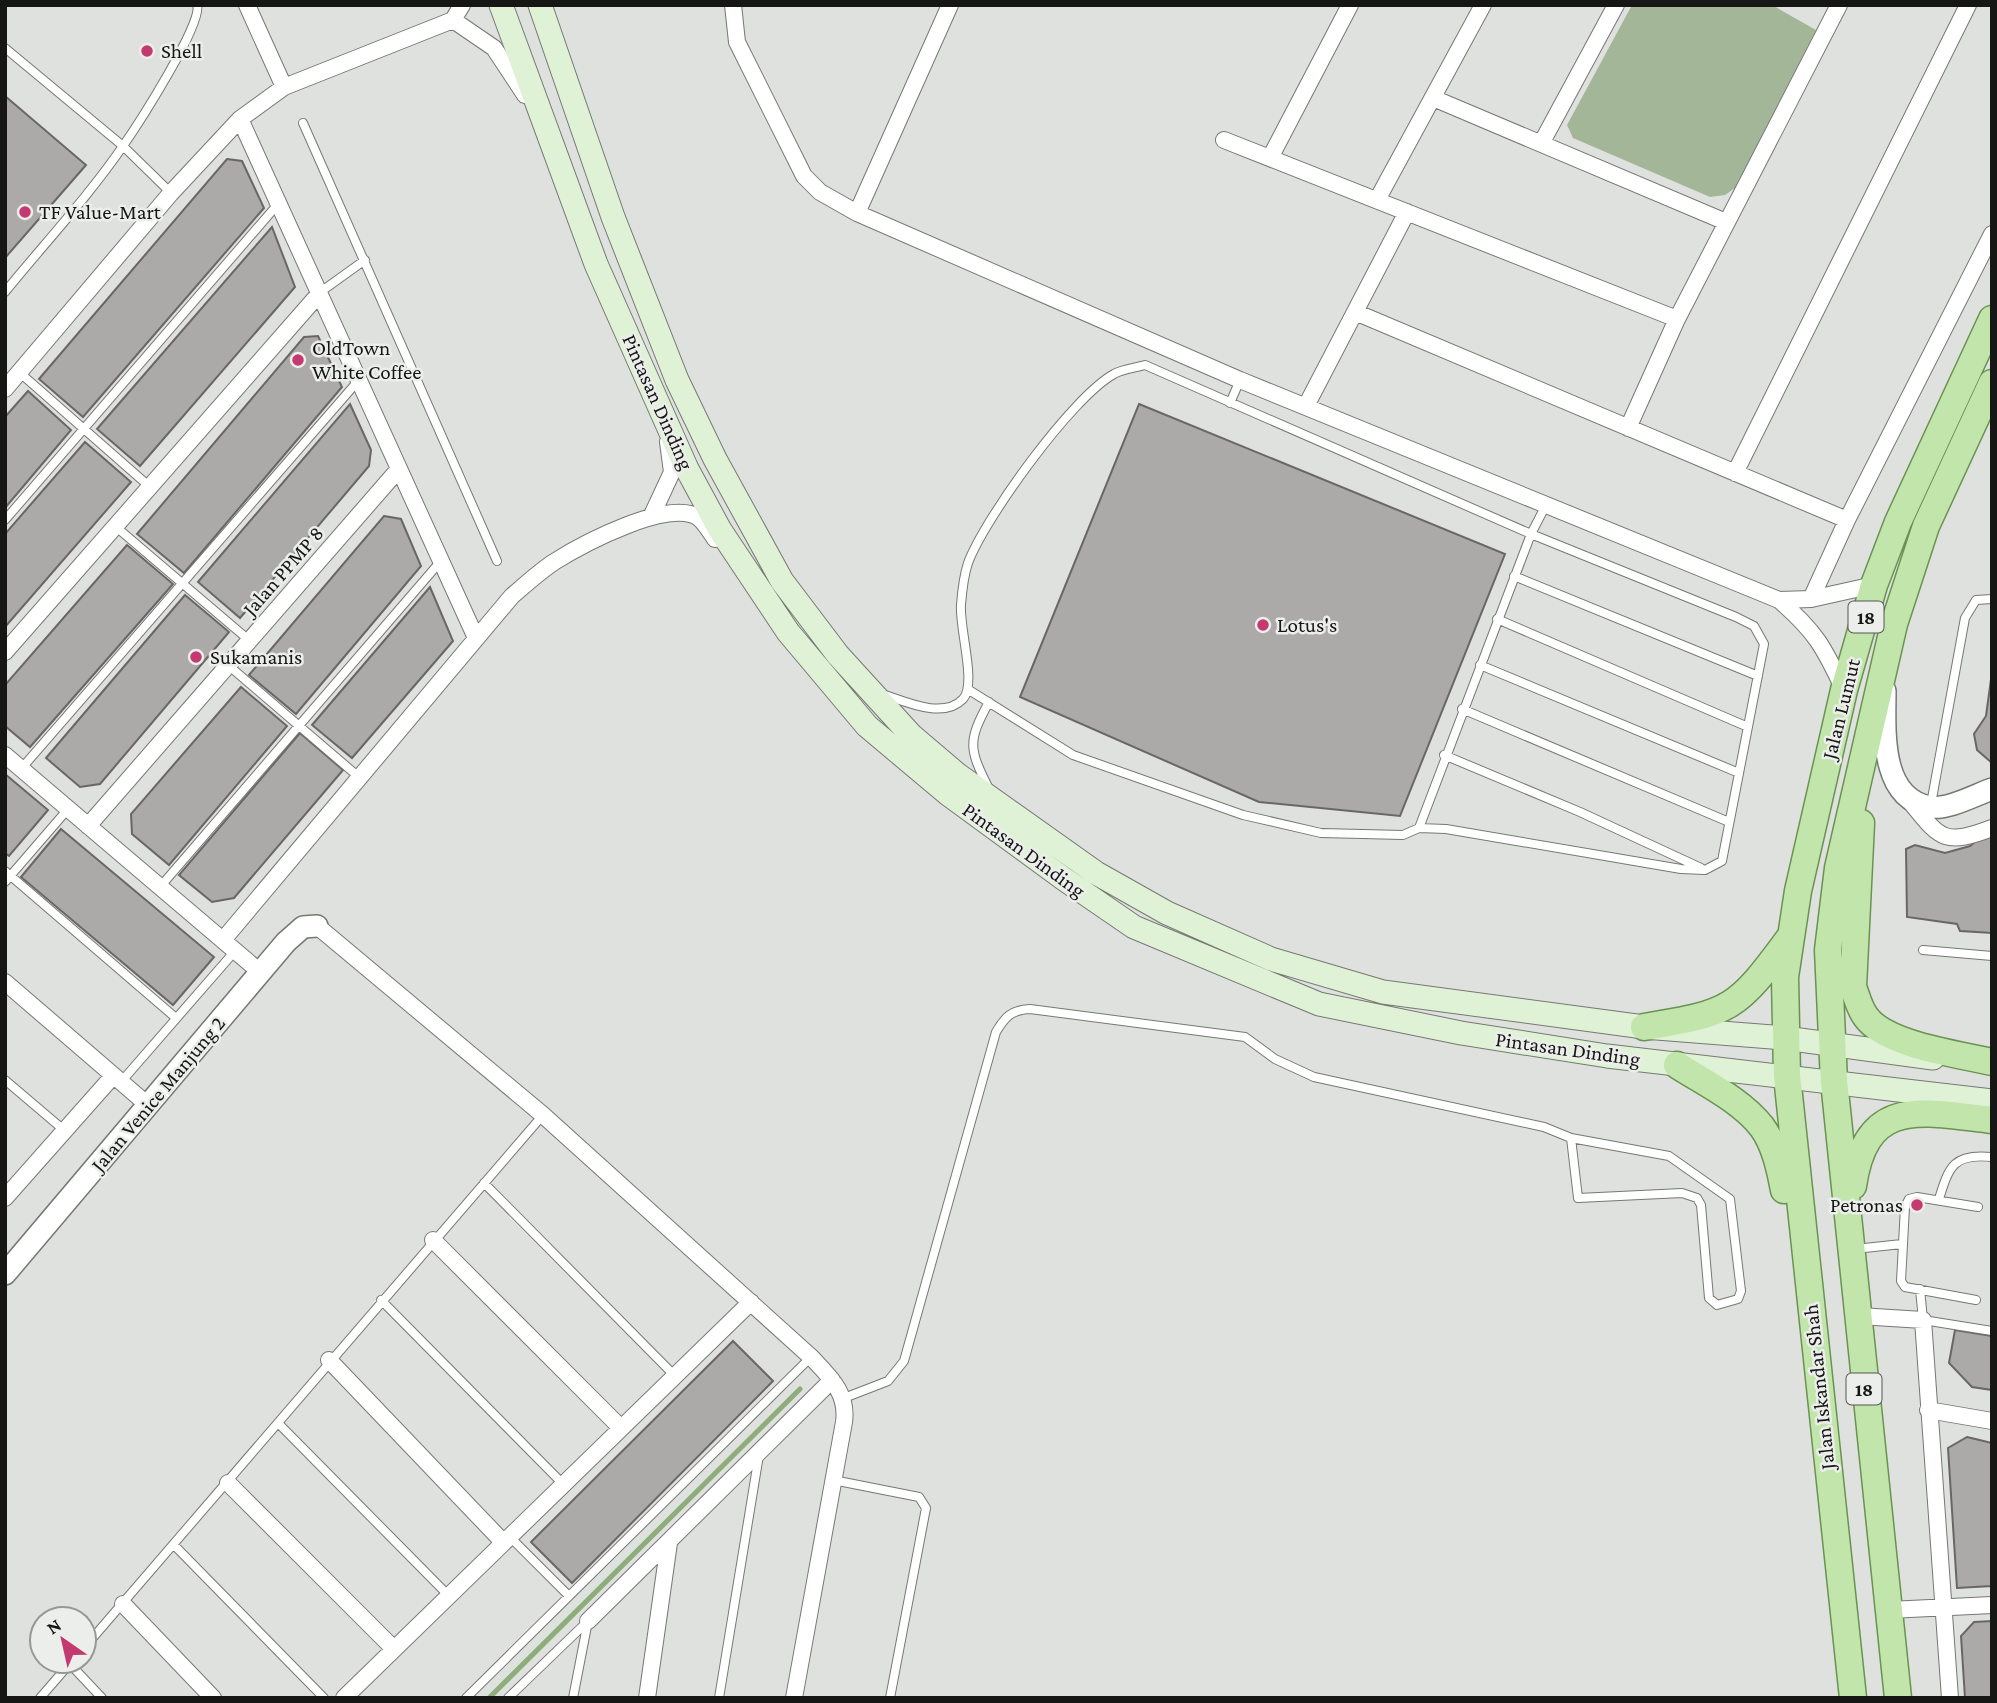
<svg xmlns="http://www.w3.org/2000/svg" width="1997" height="1703" viewBox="0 0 1997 1703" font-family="'Crimson Pro',serif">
<rect width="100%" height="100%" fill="#dfe1de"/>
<!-- green -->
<path fill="#a3b798" d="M1632,5H1772L1816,30L1735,188L1725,195L1710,197L1573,138L1567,125Z"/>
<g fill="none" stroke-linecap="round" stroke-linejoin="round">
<!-- stream -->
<path stroke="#8dae7b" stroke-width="5" d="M489,1698L800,1389"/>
</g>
<!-- building -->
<path fill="#aca9a9" stroke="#6a6667" stroke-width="2" d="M5,96L86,165L5,258Z
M227,159L242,161L264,208L83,417L39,379Z
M272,227L295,287L140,466L97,429Z
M318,336L342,387L184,573L137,534L304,337Z
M28,391L71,430L5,508V417Z
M350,404L371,450L369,466L240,618L198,582Z
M1139,404L1505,554L1400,816L1259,802L1020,697Z
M85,442L131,482L5,627V534Z
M384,516L401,519L421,566L296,714L249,675Z
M127,545L173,584L30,747L5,726V685Z
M430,587L453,641L352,758L312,725Z
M185,595L229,632L100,784L80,787L46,758Z
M1992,672V763L1977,750L1974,734L1986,716Z
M241,687L287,726L169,865L132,834L131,814Z
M300,733L343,770L234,898L212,902L179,875Z
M5,774L48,810L9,856L5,853Z
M61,829L214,957L173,1005L21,877Z
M1992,835V933L1960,931L1957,924L1907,917L1906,849L1915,845L1945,853L1970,846L1982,836Z
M1955,1330L1992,1336V1390L1972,1387L1949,1363Z
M733,1341L773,1381L572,1583L531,1542Z
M1967,1437L1992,1443V1586L1957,1588L1948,1448Z
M1992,1621V1698H1965L1961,1636L1974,1622Z"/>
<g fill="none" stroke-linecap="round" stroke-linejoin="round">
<defs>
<path id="service" d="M5,48L123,146L171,193
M303,123L497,561
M5,292C44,244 88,197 123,146C137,126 204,22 197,5
M319,293L365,260
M19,372L150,487
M1230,403L1240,380
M5,520L278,204
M115,526L250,641
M1514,576L1758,676
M1497,619L1748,727
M228,665L360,778
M1480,665L1739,773
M969,690L1073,755L1243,815L1321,833L1403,835L1419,828L1446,829L1681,869L1705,870L1722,861L1764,644L1754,626L1736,617L1531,534L1546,505
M882,694C904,701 943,720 963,699C977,684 959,628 961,605C962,592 964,575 968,563C985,518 1072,397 1114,374C1122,369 1135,368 1145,365L1531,534L1419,828
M989,702C967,742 969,749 989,789
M1462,709L1729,822
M1444,755L1580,812L1701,868
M21,769L358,381
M1931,804L1965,618L1976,600L1992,599
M5,871L176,1018
M5,882L68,809
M160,887L440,562
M1923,950L1992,956
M5,1080L65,1131
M121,1082L235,951
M484,1183L674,1375
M1939,1199C1949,1166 1954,1153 1992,1157
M1855,1249L1902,1244
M1920,1289L1923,1320L1992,1331
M381,1300L562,1483
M1976,1300L1905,1287L1901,1281L1905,1207L1909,1199L1917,1197L1978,1207
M844,1398L888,1381L904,1361L996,1032C1005,1017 1011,1010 1030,1009L1245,1037L1275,1059L1314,1077L1544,1127L1571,1138L1669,1156L1730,1199L1741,1291L1738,1299L1717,1305L1709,1298L1701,1205L1697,1198L1682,1193L1578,1198L1571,1138
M278,1423L448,1595
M833,1480L919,1497L926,1508L890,1698
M509,1536L569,1596
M174,1545L324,1698
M84,1648L543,1115
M70,1664L102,1698
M40,1698L72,1661
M466,1698L811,1357
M508,1698L588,1621
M573,1698L588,1621
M719,1698L759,1455"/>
<path id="minor" d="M247,5L284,87
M733,5L737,42L804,176L820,192L857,213L1240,380L1779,600C1815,631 1824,647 1844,690
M453,20L494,48L525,95
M1433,98L1726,222
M240,119L476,638
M1224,140L1677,319
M1542,142L1616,5
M1270,158L1350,5
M1377,200L1483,5
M857,213L950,5
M1355,312L1847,520
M5,389L171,193L240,119L284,87L453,20L462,5
M1306,406L1407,212
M1628,428L1677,319L1839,5
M1735,473L1968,5
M652,515L672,472L668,442
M1811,599L1847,520L1992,234
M1779,600L1811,599L1874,585
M5,652L319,294
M5,755L260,972
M1908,799C1940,838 1942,847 1992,828
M88,826L398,470
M317,926L543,1115L811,1357C830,1377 848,1393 844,1422L794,1698
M223,940L512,596C526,584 539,572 554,562C581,545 670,497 699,518C705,523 711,533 715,539
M5,982L149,1106
M5,1198L113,1076
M433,1240L620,1427
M1859,1316L1923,1320L1950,1698
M329,1360L503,1542
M1928,1410L1992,1421
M228,1483L394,1649
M123,1604L213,1698
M1889,1610L1992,1605
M588,1621L832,1380
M344,1698L751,1302
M647,1698L669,1543"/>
<path id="tertiary" d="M1885,691C1885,729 1879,798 1930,807C1948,810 1975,795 1992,789
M5,1274L286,942L303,927L317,926"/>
<path id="secondary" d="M501,5L596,264L687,469L720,530L788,632L867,726L948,794L1064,879L1134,927L1319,1004L1461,1033L1607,1056L1992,1101
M540,5L613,217L677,380L715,459L782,581L838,655L911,735L958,775L1096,873L1167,913L1271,959L1383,992L1644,1027L1785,1038L1933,1058"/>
<path id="primary" d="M1861,823L1853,987C1857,997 1859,1008 1866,1017C1886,1045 1958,1054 1992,1062
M1644,1027C1732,1013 1737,1009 1790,937
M1677,1065C1705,1083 1741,1100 1762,1127C1775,1145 1780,1169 1784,1190
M1853,1186C1866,1096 1921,1112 1992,1120
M1853,1698L1787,1076L1785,977L1798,891L1844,690L1874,585L1898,522L1992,319
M1898,1698L1834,1081L1828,950L1838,868L1894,624L1926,526L1992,383"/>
</defs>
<!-- service casing -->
<use href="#service" stroke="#767875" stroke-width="10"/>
<!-- minor casing -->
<use href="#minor" stroke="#767875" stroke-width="18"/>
<!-- tertiary casing -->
<use href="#tertiary" stroke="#767875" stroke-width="24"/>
<!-- secondary casing -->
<use href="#secondary" stroke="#767875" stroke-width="25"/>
<!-- primary casing -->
<use href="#primary" stroke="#6a9252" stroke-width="29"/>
<!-- service -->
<use href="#service" stroke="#fff" stroke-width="8"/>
<!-- minor -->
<use href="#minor" stroke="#fff" stroke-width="16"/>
<!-- tertiary -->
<use href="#tertiary" stroke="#fff" stroke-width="21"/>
<!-- secondary -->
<use href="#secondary" stroke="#e0f2d5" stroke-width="23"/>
<!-- primary -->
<use href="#primary" stroke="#c1e5ab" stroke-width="26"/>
</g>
<!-- markers -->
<g fill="#c4396f" stroke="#eceeeb" stroke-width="2.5">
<circle cx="147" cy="51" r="7"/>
<circle cx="25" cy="212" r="7"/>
<circle cx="298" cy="360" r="7"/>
<circle cx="1263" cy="625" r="7"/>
<circle cx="196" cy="657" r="7"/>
<circle cx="1917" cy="1205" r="7"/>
</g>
<g text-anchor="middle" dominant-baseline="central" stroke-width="5" stroke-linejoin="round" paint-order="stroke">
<!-- shield labels -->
<g fill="#eceeeb" stroke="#565755" stroke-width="2">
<rect x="1848.5" y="601.5" width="35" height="31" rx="5"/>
<rect x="1846.5" y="1373.5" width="35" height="31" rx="5"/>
</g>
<g font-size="19" font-weight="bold" fill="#161615">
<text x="1866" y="617">18</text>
<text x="1864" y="1389">18</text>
</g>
<!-- poi labels -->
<g font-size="21" fill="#161615" stroke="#eceeeb" text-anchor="start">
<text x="161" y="51">Shell</text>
<text x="39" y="212">TF Value-Mart</text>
<text x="312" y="348">OldTown<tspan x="312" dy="24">White Coffee</tspan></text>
<text x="1277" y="625">Lotus's</text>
<text x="210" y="657">Sukamanis</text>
<text x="1903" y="1205" text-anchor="end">Petronas</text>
</g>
<!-- street labels -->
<g font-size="21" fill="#161615" stroke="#eceeeb">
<text transform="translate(658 402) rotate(66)">Pintasan Dinding</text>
<text transform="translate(283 571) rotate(-49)">Jalan PPMP 8</text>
<text transform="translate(1841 709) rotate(-76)">Jalan Lumut</text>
<text transform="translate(1024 850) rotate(36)">Pintasan Dinding</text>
<text transform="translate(1568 1049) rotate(8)">Pintasan Dinding</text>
<text transform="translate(158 1094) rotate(-50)">Jalan Venice Manjung 2</text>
<text transform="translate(1819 1387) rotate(-96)">Jalan Iskandar Shah</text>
</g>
</g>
<!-- border -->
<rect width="1997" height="1703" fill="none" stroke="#161615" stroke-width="14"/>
<!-- north arrow -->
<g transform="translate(63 1640) rotate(326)"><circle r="33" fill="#eceeeb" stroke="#969895" stroke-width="2"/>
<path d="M0-5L12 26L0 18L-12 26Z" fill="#c4396f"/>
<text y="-10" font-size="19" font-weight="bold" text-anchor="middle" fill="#161615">N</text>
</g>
</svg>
